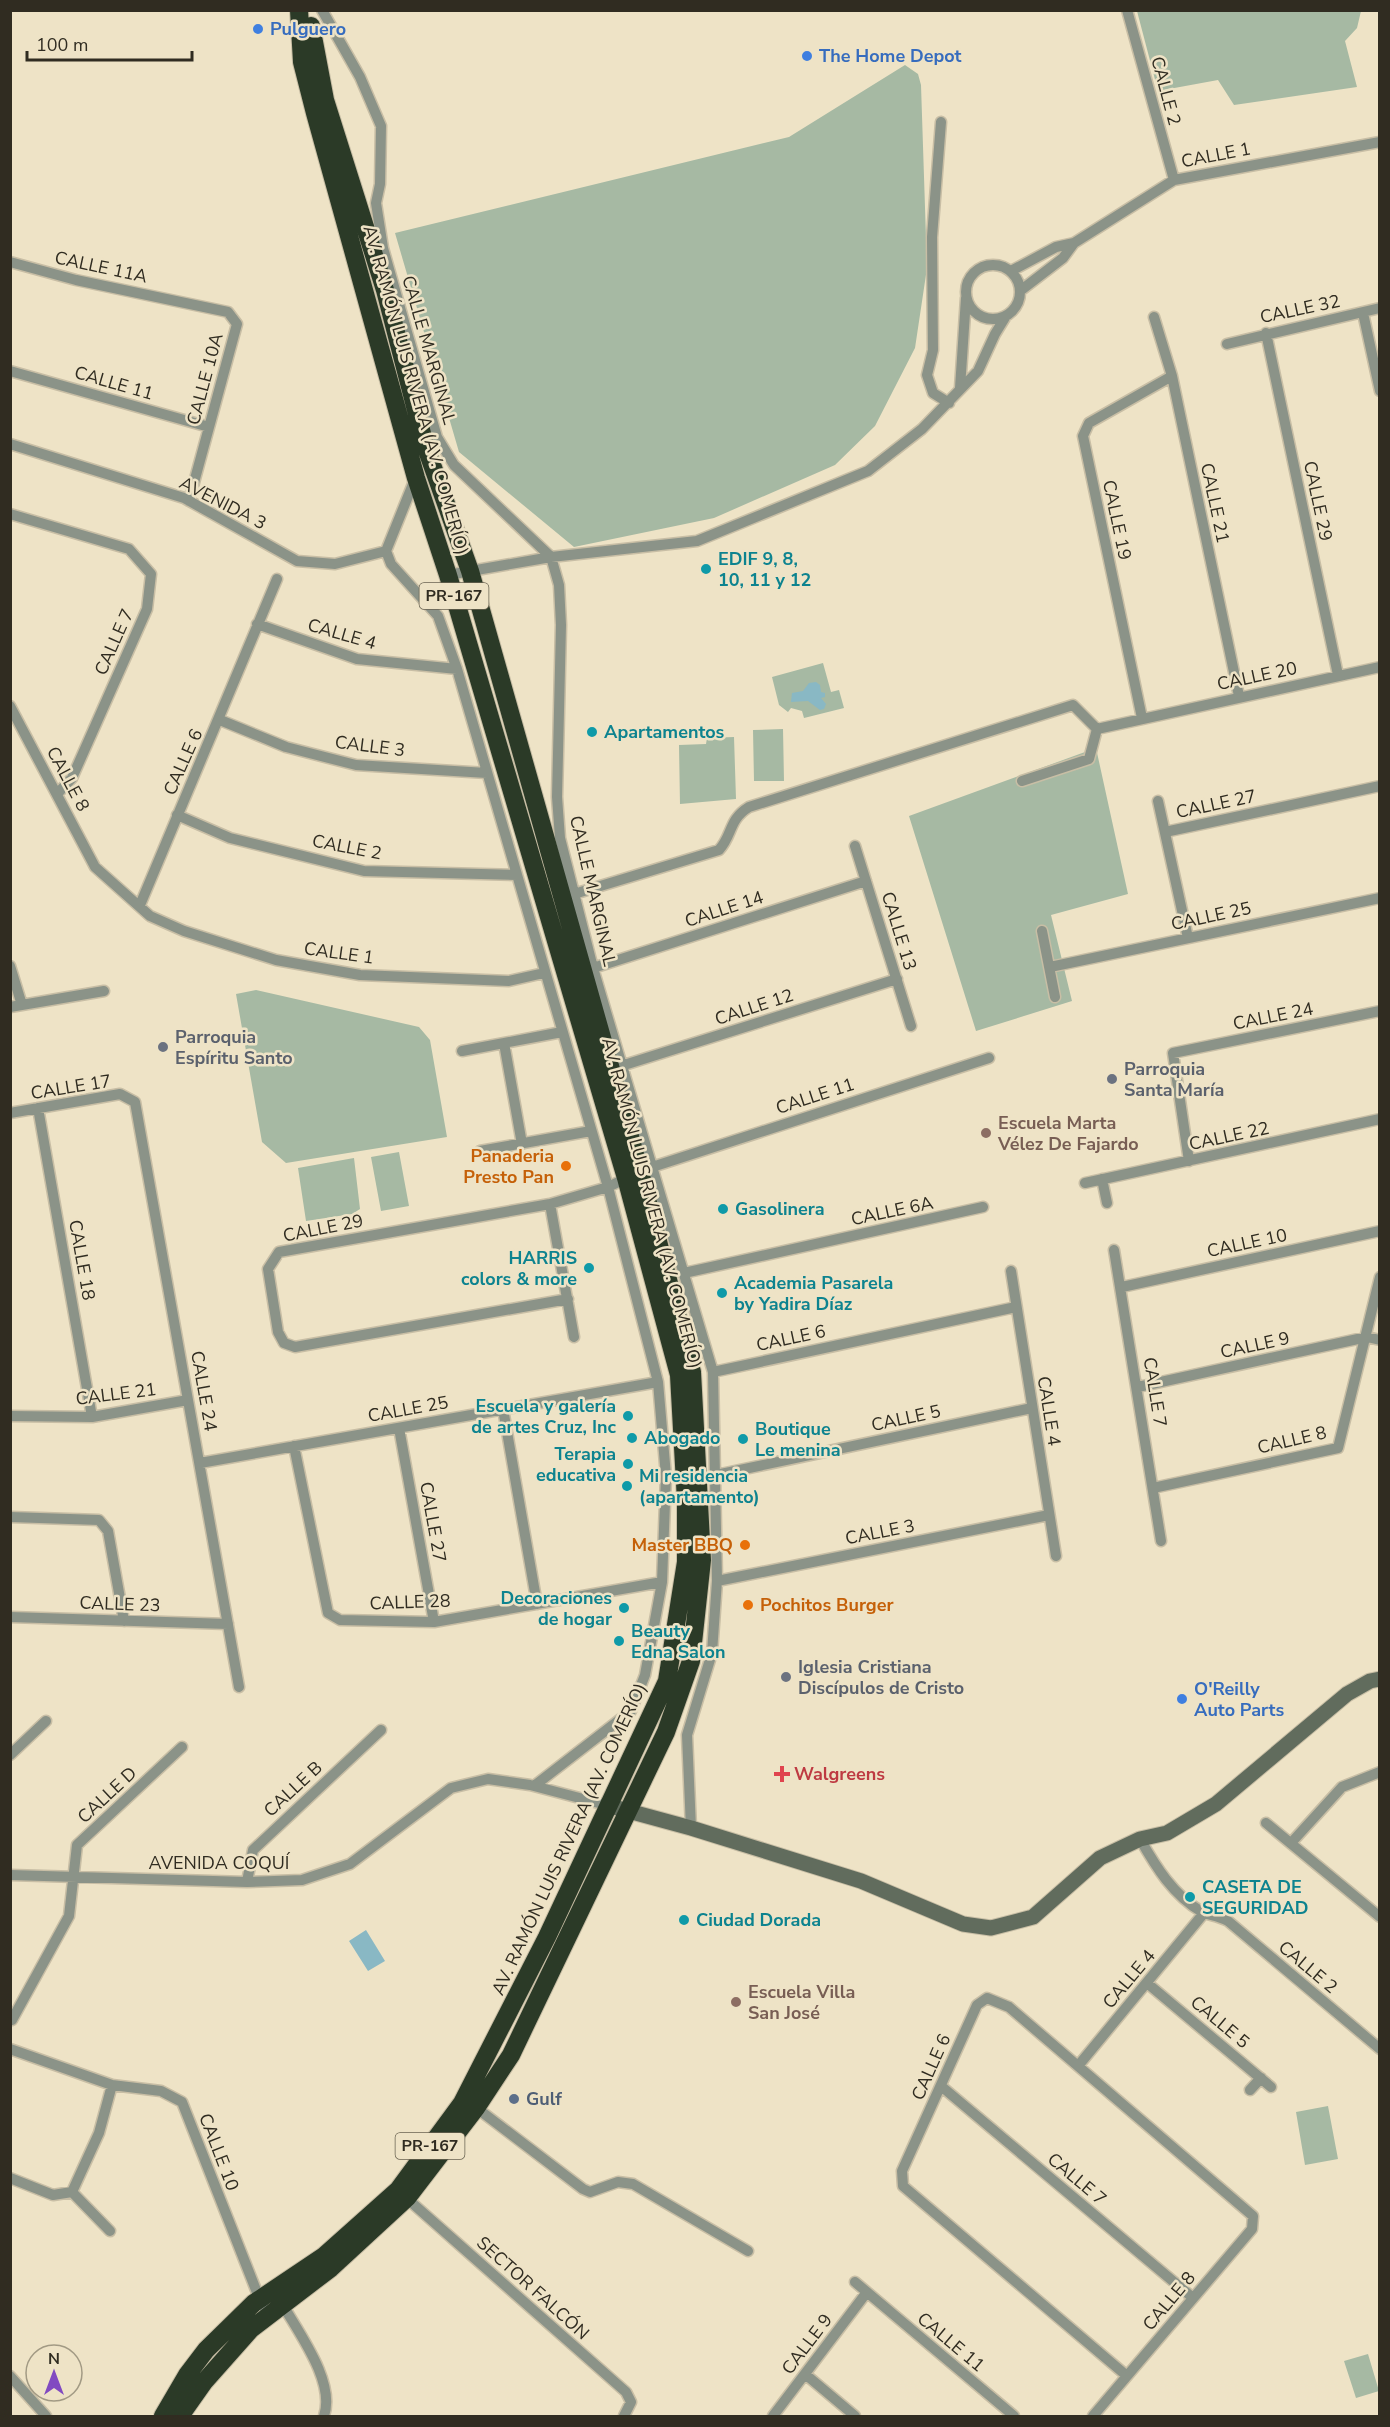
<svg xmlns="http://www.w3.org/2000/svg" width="1390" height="2427" viewBox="0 0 1390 2427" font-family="'Nunito Sans',sans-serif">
<rect width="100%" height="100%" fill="#eee3c6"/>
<!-- green -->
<path fill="#a6b9a3" d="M1137,11H1361L1357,28L1345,41L1357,87L1234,105L1218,80L1158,91Z
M905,65L918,74L921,85L927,268L915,348L875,426L835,465L714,518L574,547L459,452L395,233L789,137Z
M823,663L831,692L839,690L844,708L804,718L802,711L791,708L788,712L779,705L772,677Z
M783,729L784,781H754L753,730Z
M734,737L736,799L680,804L679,745L706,744L707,738Z
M1096,748L1128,894L1051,915L1072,1001L976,1031L909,816Z
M256,990L419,1027L430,1040L447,1137L286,1163L262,1142L236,994Z
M399,1152L409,1206L381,1211L371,1157Z
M354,1158L360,1209L352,1214L306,1221L298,1168Z
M1328,2106L1338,2159L1305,2165L1296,2112Z
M1368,2354L1379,2391L1356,2398L1344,2361Z"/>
<!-- water -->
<path fill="#89b8c4" d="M816,682L820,685L821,692L825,693V697L821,698L826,704L824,709L820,710L808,701L791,702L792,693L803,691L809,683Z
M366,1930L385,1961L368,1971L349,1941Z"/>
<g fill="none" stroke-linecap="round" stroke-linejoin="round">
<defs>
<path id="street" d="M322,10L360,77L381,126L380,184L376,203L383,248L437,437L454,465L551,557L559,585L561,625L557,797L560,838L593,968L713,1372L717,1581L712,1653L687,1735L691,1828
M1127,10L1174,180
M941,122L932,237L933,350L927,375L933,393L949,403
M10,262L76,280L228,312L237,324L189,501
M966 292a27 27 0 1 1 54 0a27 27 0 1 1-54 0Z
M1011,271L1056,247L1074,243L1174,180L1380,142
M1020,291L1063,258L1074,243
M1363,313L1380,391
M1154,317L1172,376L1239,696
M1266,333L1338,675
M1227,344L1380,308
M10,371L209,427
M960,388L966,298
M10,444L184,498L297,561L335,564L386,551
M10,514L129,549L151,574L147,609L72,778L58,793
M386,551L391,564L438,616L457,669L608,1187L658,1382L666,1476L662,1582L645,1675L631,1711L534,1786
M386,551L415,479
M448,575L551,557L697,541L868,471L922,429L978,371L995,334L1006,316
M257,624L357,659L457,669
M10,706L95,867L150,916L184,931L276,960L360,975L509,981L544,973
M1142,718L1083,436L1089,423L1172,376
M220,720L286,747L356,765L487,773
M1022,781L1089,759L1097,729
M1158,801L1188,938
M177,815L230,838L364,871L517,875
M1165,832L1380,786
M855,846L911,1026
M574,894L719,850C733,835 728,820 749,807L1073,705L1097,729L1380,667
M140,905L277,579
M1042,931L1055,997
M10,966L22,1005
M1050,967L1380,898
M593,968L866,881
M10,1007L104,991
M504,1043L522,1144
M462,1051L562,1032
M621,1066L897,979
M38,1108L92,1417
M10,1113L120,1094L135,1102L239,1687
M480,1151L591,1131
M1189,1161L1173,1053L1380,1011
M646,1169L989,1058
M1102,1179L1107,1203
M1085,1183L1380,1119
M550,1204L574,1337
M1114,1250L1161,1541
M1011,1271L1056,1556
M684,1273L983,1207
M1122,1287L1380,1231
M568,1299L295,1347L284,1343L278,1332L268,1269L279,1252L550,1204L608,1187L629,1177
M713,1372L1016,1307
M1138,1387L1367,1337L1380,1340
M503,1409L537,1604
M10,1416L92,1417L188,1400
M399,1428L434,1622
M294,1446L328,1613L340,1620L434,1622L662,1582
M200,1463L658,1382
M716,1475L1032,1408
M1153,1488L1338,1448L1380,1277
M10,1517L99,1520L108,1531L124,1621
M717,1581L1049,1515
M10,1617L228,1624
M10,1755L46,1721
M1266,1823L1380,1917
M1140,1839C1156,1867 1173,1895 1202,1912C1208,1915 1218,1916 1228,1921L1380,2049
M1291,1843L1342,1787L1380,1772
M10,1875L247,1882L302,1880L350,1864L451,1788L488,1779L530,1785L610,1806
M247,1882L253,1850L381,1730
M1147,1983L1271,2087
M12,2020L69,1916L77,1845L182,1747
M10,2049L112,2085L161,2091L182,2102L256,2290L268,2315
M1078,2066L1204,1913
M941,2086L1193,2298
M1250,2090L1261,2078
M474,2106L583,2189L590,2192L618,2182L633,2184L748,2251
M10,2178L53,2195L72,2192L99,2133L112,2085
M72,2192L110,2231
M403,2195L626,2392L631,2402L624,2416
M855,2282L1014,2416
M280,2300C297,2331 336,2381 324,2416
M805,2374L855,2416
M10,2376L46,2416
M773,2416L867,2292
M1093,2416L1252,2229L1253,2216L1009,2007L987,1998L977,2005L902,2171L903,2186L1127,2376"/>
<path id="secondary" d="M610,1806L691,1828L861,1881L963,1924L991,1928L1033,1917L1100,1858L1140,1839L1167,1833L1216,1804L1347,1694L1370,1681L1380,1679"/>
<path id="highway" d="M163,2416L187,2375L206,2350L254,2303L324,2256L398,2190L462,2103L547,1937L667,1681L686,1562V1501L679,1375L626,1178L448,575L416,478L315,113L302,62L299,10
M180,2416L204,2382L251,2329L331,2268L407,2198L476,2108L511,2055L666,1732L691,1661L702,1560L692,1372L640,1172L470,571L425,445L385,290L325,100L311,26"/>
</defs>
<!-- street casing -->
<use href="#street" stroke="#c8bea5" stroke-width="13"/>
<!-- secondary casing -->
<use href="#secondary" stroke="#c8bea5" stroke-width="17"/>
<!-- highway casing -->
<use href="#highway" stroke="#c8bea5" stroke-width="20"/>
<!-- street -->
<use href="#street" stroke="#8b9388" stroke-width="10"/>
<!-- secondary -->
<use href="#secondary" stroke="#616c5d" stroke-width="15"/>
<!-- highway -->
<use href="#highway" stroke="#2b3a27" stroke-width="18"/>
</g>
<!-- markers -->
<g fill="#3f7fe0" stroke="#eee3c6" stroke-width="2">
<circle cx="258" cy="29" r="6"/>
<circle cx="807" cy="56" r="6"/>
<circle cx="1182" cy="1699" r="6"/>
</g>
<g fill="#0f9aa8" stroke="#eee3c6" stroke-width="2">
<circle cx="706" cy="569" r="6"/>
<circle cx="592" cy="732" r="6"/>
<circle cx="723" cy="1209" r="6"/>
<circle cx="589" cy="1268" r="6"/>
<circle cx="722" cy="1293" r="6"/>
<circle cx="628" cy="1416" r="6"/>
<circle cx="632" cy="1438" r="6"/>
<circle cx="743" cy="1439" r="6"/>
<circle cx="628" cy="1464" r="6"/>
<circle cx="627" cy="1486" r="6"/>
<circle cx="624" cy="1608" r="6"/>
<circle cx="619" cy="1641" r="6"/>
<circle cx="1190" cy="1897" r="6"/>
<circle cx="684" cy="1920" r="6"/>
</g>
<g fill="#6b7280" stroke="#eee3c6" stroke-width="2">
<circle cx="163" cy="1047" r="6"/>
<circle cx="1112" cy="1079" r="6"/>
<circle cx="786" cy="1677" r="6"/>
</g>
<g fill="#8d6e63" stroke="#eee3c6" stroke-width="2">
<circle cx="986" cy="1133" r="6"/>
<circle cx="736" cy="2002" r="6"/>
</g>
<g fill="#e8710a" stroke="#eee3c6" stroke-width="2">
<circle cx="566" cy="1166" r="6"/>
<circle cx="745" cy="1545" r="6"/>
<circle cx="748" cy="1605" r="6"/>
</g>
<path fill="#e0444e" stroke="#eee3c6" stroke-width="2" d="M779 1765h6v6h6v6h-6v6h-6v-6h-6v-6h6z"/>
<circle fill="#5c6f8a" stroke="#eee3c6" stroke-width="2" cx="514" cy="2099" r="6"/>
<g text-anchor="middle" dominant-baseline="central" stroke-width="5" stroke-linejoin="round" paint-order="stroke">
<!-- shield labels -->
<g fill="#eee3c6" stroke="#696352" stroke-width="1.5">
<rect x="419.5" y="583" width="69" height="26" rx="4.5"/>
<rect x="395.5" y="2133" width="69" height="26" rx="4.5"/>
</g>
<g font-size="16" font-weight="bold" fill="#302c21">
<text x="454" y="596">PR-167</text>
<text x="430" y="2146">PR-167</text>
</g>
<!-- shop labels -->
<g font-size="18" font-weight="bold" fill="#366cbe" stroke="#eee3c6" text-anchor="start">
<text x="270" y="29">Pulguero</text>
<text x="819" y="56">The Home Depot</text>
<text x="1194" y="1689">O'Reilly<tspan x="1194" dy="21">Auto Parts</tspan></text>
</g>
<!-- street labels -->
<g font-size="18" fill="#302c21" stroke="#eee3c6">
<text transform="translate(1166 91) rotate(75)">CALLE 2</text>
<text transform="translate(1216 155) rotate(-11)">CALLE 1</text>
<text transform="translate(101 267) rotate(12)">CALLE 11A</text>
<text transform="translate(1300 309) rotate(-12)">CALLE 32</text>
<text transform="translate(429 350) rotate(74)">CALLE MARGINAL</text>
<text transform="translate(205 379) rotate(-75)">CALLE 10A</text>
<text transform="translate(114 383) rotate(16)">CALLE 11</text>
<text transform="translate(416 390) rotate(74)">AV. RAMÓN LUIS RIVERA (AV. COMERÍO)</text>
<text transform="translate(1318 501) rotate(78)">CALLE 29</text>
<text transform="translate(223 503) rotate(27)">AVENIDA 3</text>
<text transform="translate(1215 503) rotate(78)">CALLE 21</text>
<text transform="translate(1117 520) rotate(78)">CALLE 19</text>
<text transform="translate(342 634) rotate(16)">CALLE 4</text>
<text transform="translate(114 642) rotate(-66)">CALLE 7</text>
<text transform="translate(1257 676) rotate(-12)">CALLE 20</text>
<text transform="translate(370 746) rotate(7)">CALLE 3</text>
<text transform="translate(183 762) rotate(-66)">CALLE 6</text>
<text transform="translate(68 779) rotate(62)">CALLE 8</text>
<text transform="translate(1216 804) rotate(-12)">CALLE 27</text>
<text transform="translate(347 847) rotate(11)">CALLE 2</text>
<text transform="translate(593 891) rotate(77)">CALLE MARGINAL</text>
<text transform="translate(724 909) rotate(-18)">CALLE 14</text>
<text transform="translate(1211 916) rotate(-12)">CALLE 25</text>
<text transform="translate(899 931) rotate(73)">CALLE 13</text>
<text transform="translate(339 953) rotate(8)">CALLE 1</text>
<text transform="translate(754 1007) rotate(-18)">CALLE 12</text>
<text transform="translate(1273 1016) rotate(-11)">CALLE 24</text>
<text transform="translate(71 1087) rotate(-9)">CALLE 17</text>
<text transform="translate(815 1096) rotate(-18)">CALLE 11</text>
<text transform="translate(1229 1136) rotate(-12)">CALLE 22</text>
<text transform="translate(652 1203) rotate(75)">AV. RAMÓN LUIS RIVERA (AV. COMERÍO)</text>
<text transform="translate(892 1211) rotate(-12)">CALLE 6A</text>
<text transform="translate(323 1228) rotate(-11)">CALLE 29</text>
<text transform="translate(1247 1243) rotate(-12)">CALLE 10</text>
<text transform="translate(82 1260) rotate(80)">CALLE 18</text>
<text transform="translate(791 1338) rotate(-12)">CALLE 6</text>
<text transform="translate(1255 1345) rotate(-12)">CALLE 9</text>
<text transform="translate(204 1391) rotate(80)">CALLE 24</text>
<text transform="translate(1155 1392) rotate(81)">CALLE 7</text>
<text transform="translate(116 1394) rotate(-7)">CALLE 21</text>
<text transform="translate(408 1409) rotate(-10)">CALLE 25</text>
<text transform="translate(1049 1411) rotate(81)">CALLE 4</text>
<text transform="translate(906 1418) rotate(-12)">CALLE 5</text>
<text transform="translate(1292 1440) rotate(-13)">CALLE 8</text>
<text transform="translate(433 1522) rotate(80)">CALLE 27</text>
<text transform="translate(880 1532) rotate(-11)">CALLE 3</text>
<text transform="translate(410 1602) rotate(-2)">CALLE 28</text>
<text transform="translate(120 1604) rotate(2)">CALLE 23</text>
<text transform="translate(293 1789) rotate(-43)">CALLE B</text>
<text transform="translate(107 1795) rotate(-43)">CALLE D</text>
<text transform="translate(569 1839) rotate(-65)">AV. RAMÓN LUIS RIVERA (AV. COMERÍO)</text>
<text x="219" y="1863">AVENIDA COQUÍ</text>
<text transform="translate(1308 1967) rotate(40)">CALLE 2</text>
<text transform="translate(1129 1979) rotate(-50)">CALLE 4</text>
<text transform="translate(1220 2022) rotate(40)">CALLE 5</text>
<text transform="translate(931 2067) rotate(-66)">CALLE 6</text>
<text transform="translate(219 2152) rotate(69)">CALLE 10</text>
<text transform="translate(1077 2179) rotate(40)">CALLE 7</text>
<text transform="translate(533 2288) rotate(42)">SECTOR FALCÓN</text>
<text transform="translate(1169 2301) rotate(-50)">CALLE 8</text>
<text transform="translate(951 2342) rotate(40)">CALLE 11</text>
<text transform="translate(807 2344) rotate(-53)">CALLE 9</text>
</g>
<!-- culture labels -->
<g font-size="18" font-weight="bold" fill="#0d838f" stroke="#eee3c6" text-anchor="start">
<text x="718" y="559">EDIF 9, 8,<tspan x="718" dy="21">10, 11 y 12</tspan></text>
<text x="604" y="732">Apartamentos</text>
<text x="735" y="1209">Gasolinera</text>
<text x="577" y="1258" text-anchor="end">HARRIS<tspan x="577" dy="21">colors &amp; more</tspan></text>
<text x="734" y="1283">Academia Pasarela<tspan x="734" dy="21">by Yadira Díaz</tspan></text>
<text x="616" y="1406" text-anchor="end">Escuela y galería<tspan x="616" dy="21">de artes Cruz, Inc</tspan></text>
<text x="755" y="1429">Boutique<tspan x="755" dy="21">Le menina</tspan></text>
<text x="644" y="1438">Abogado</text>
<text x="616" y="1454" text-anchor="end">Terapia<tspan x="616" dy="21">educativa</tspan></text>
<text x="639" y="1476">Mi residencia<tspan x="639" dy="21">(apartamento)</tspan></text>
<text x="612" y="1598" text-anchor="end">Decoraciones<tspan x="612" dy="21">de hogar</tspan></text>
<text x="631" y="1631">Beauty<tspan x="631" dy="21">Edna Salon</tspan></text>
<text x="1202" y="1887">CASETA DE<tspan x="1202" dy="21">SEGURIDAD</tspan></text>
<text x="696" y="1920">Ciudad Dorada</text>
</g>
<!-- worship labels -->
<g font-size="18" font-weight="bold" fill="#5b616d" stroke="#eee3c6" text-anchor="start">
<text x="175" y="1037">Parroquia<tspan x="175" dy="21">Espíritu Santo</tspan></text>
<text x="1124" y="1069">Parroquia<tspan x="1124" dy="21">Santa María</tspan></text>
<text x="798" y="1667">Iglesia Cristiana<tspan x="798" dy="21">Discípulos de Cristo</tspan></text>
</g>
<!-- education labels -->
<g font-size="18" font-weight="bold" fill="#785e54" stroke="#eee3c6" text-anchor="start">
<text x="998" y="1123">Escuela Marta<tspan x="998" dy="21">Vélez De Fajardo</tspan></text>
<text x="748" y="1992">Escuela Villa<tspan x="748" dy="21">San José</tspan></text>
</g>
<!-- food labels -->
<g font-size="18" font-weight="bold" fill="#c56008" stroke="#eee3c6" text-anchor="end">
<text x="554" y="1156">Panaderia<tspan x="554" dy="21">Presto Pan</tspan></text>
<text x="733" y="1545">Master BBQ</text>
<text x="760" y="1605" text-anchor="start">Pochitos Burger</text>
</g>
<!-- health labels -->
<g font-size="18" font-weight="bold" fill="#be3a42" stroke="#eee3c6" text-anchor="start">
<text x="794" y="1774">Walgreens</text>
</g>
<!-- service labels -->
<g font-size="18" font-weight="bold" fill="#4e5e75" stroke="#eee3c6" text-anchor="start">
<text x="526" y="2099">Gulf</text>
</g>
</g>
<!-- border -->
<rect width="1390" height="2427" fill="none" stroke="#302c21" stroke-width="24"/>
<!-- north arrow -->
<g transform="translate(54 2373)"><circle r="28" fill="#eee3c6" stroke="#a29a84" stroke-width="1.5"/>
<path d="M0-4.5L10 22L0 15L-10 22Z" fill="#814ac1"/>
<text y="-9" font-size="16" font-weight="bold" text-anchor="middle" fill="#302c21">N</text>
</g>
<!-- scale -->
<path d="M27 51v9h165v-9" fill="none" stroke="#302c21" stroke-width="3"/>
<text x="36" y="51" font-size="18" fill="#302c21" stroke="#eee3c6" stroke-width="4.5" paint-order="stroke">100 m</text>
</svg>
